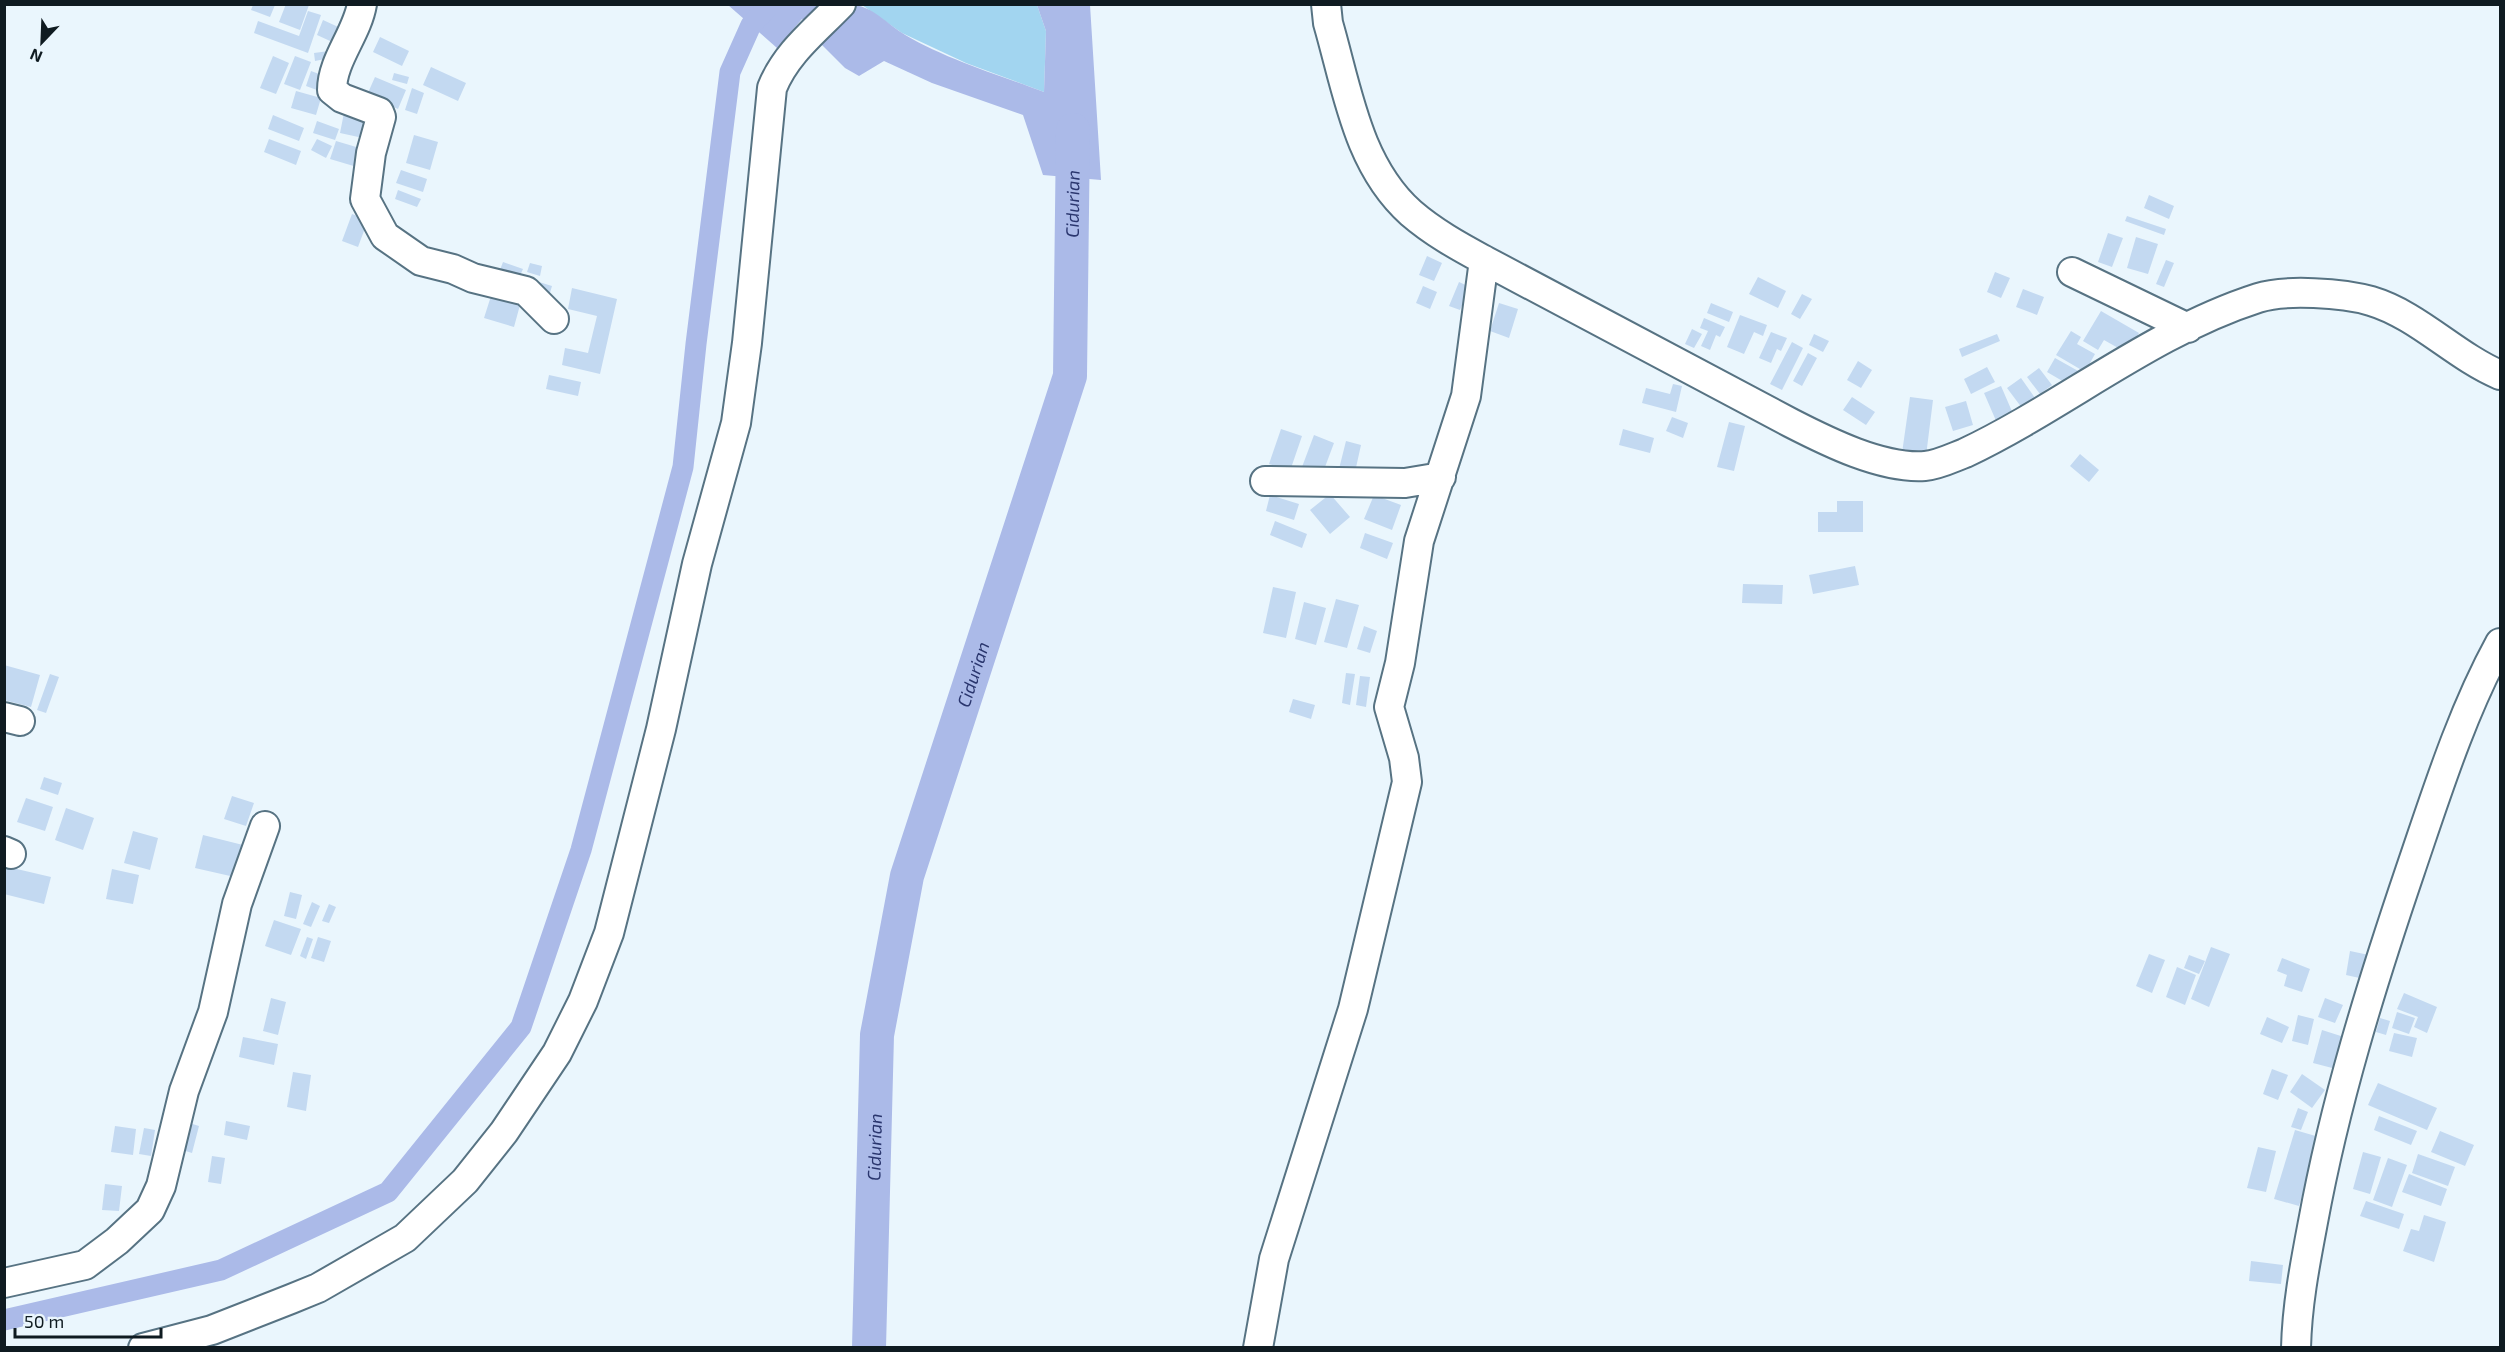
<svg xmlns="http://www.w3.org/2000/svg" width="2505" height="1352" viewBox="0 0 2505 1352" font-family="'Exo 2',sans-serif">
<rect width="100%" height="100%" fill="#eaf6fd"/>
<!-- green -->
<path fill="#a2d5f0" d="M862,5H1037L1046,31L1044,92L966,63L902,33Z"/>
<!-- water -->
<path fill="#abbae8" d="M728,5H835L811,27L802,19L777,48Z
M852,5C869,5 885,21 899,31C939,57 999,75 1044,92L1046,31L1037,5H1090L1101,180L1043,175L1023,115L932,83L884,61L859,76L845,68L819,42Z"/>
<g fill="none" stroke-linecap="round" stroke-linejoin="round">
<!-- canal -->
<path stroke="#abbae8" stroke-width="21" d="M4,1320L221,1270L388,1192L521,1027L581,850L683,467L696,344L730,72L751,25L771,4"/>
<!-- river -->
<path stroke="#abbae8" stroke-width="34" id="s1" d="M869,1348L877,1035L907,876L1070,376L1073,130"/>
</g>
<!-- building -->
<path fill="#c3d9f1" d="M286,4L309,5L300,30L279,22Z
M253,5H275L270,17L251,10Z
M308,11L321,15L308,53L254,33L258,21L299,36Z
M323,20L347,31L341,46L317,35Z
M380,37L409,51L402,66L373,52Z
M329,51L330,58L315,61L314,53Z
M273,56L289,63L276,94L260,88Z
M295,56L311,62L300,90L284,84Z
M431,67L466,83L458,101L423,85Z
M311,71L330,78L325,93L306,86Z
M394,73L409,77L407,84L392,80Z
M375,77L406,90L398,109L367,95Z
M412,88L424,93L417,114L405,110Z
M296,91L321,98L316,115L291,108Z
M344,113L368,118L363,138L340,133Z
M273,115L304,128L299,141L268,129Z
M317,121L339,129L335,140L313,133Z
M414,135L438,142L430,170L406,163Z
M269,139L301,151L296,165L264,152Z
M317,139L332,146L326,158L311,150Z
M336,141L363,149L357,167L330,159Z
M401,170L427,179L423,192L396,183Z
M398,190L421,199L417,207L395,199Z
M2149,195L2174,206L2169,219L2144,208Z
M352,214L368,220L358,247L342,241Z
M2127,216L2166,229L2164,235L2125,221Z
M2108,233L2123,238L2112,267L2098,262Z
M2136,237L2158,244L2148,274L2127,268Z
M1427,256L1442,263L1434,281L1419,275Z
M2166,260L2174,263L2164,287L2156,284Z
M503,262L523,269L517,282L498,275Z
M530,263L542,266L540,276L527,272Z
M1995,272L2010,278L2001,298L1987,292Z
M1758,277L1786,291L1778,308L1749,294Z
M529,279L552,286L549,296Z
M1459,282L1470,287L1460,310L1449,306Z
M1423,286L1437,292L1430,309L1416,303Z
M572,288L617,299L600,374L562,365L565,348L588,353L597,316L568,309Z
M2023,289L2044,297L2037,315L2016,307Z
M1802,294L1812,299L1800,319L1791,314Z
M491,296L520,305L514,327L484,318Z
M1499,303L1518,309L1509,338L1490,331Z
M1711,303L1733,312L1729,322L1707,313Z
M2101,311L2139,333L2127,353L2104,340L2098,350L2083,341Z
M1740,315L1767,325L1763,336L1754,332L1744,354L1727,347Z
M1704,318L1725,327L1720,337L1716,335L1710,350L1701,346L1708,331L1700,328Z
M1692,329L1702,334L1694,348L1685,344Z
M2071,331L2081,337L2077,344L2095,354L2085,372L2056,355Z
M1771,332L1787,338L1781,351L1777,349L1771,363L1759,358Z
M1814,334L1829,341L1823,352L1809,345Z
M1997,334L2000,341L1962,357L1959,349Z
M1792,342L1803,348L1782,390L1770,384Z
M1808,353L1817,358L1802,386L1793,381Z
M2055,358L2080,372L2071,386L2047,372Z
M1858,361L1872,370L1861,388L1847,380Z
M1987,367L1995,382L1971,394L1964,379Z
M2039,368L2052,385L2040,394L2027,377Z
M549,375L581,382L578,396L546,389Z
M2021,378L2035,398L2022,408L2007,388Z
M1673,384L1682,386L1676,412L1642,403L1646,388L1670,394Z
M2001,386L2014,416L1997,423L1984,393Z
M1852,397L1875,412L1866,425L1843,410Z
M1910,397L1933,400L1926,456L1902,453Z
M1966,401L1973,425L1953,431L1945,407Z
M1672,417L1688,423L1683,438L1666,431Z
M1729,422L1745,426L1734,471L1717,467Z
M1281,429L1302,436L1290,471L1269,464Z
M1623,429L1654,438L1650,453L1619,445Z
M1314,435L1334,443L1322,475L1302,467Z
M1346,441L1361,445L1353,481L1337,477Z
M2080,454L2099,470L2089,482L2070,466Z
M1330,494L1350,517L1330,534L1310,510Z
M1270,495L1299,504L1294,520L1266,511Z
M1374,495L1401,505L1392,530L1364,519Z
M1837,501H1863V532H1818V512H1837Z
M1275,521L1307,534L1302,548L1270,535Z
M1365,533L1393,543L1387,559L1360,548Z
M1855,566L1859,585L1813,594L1809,575Z
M1743,584L1783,585L1782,604L1742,603Z
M1273,587L1296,592L1286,638L1263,633Z
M1336,599L1359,605L1347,648L1324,642Z
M1304,602L1326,608L1316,645L1295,639Z
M1364,626L1377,631L1370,653L1357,649Z
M4,665L40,675L31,707L4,700Z
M1346,673L1355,674L1350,705L1342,703Z
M50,674L59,677L46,713L37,710Z
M1360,676L1370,677L1366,707L1356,705Z
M1293,699L1315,705L1311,719L1289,712Z
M44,777L62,783L58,795L40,789Z
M232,796L254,803L246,826L224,819Z
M26,798L53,807L45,831L17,822Z
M66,808L94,818L83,850L55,840Z
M133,831L158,838L150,870L124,863Z
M203,835L247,846L239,878L195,868Z
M4,866L51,877L44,904L4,894Z
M112,869L139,875L133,904L106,899Z
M290,892L302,895L296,919L284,916Z
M312,902L320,906L311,927L303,924Z
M329,904L336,907L329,923L322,921Z
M274,920L301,929L291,955L265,946Z
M307,937L313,939L306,959L300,956Z
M318,937L331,941L324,962L311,958Z
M2211,947L2230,954L2209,1007L2191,999Z
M2350,951L2369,955L2364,979L2346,975Z
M2149,954L2165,960L2152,993L2136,986Z
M2189,955L2205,961L2199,974L2184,968Z
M2282,958L2310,969L2302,992L2284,986L2287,975L2277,971Z
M2177,967L2196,975L2185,1005L2166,997Z
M2404,993L2437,1007L2427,1033L2414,1027L2418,1017L2397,1009Z
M271,998L286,1002L278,1035L263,1031Z
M2325,998L2343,1005L2335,1023L2318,1017Z
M2397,1012L2415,1018L2409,1034L2392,1028Z
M2298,1015L2314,1019L2308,1045L2292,1041Z
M2267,1017L2289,1027L2282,1043L2260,1034Z
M2380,1018L2390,1021L2386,1035L2376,1032Z
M2322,1030L2344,1037L2336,1069L2313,1063Z
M2394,1033L2417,1038L2412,1057L2389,1051Z
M243,1037L278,1044L274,1065L239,1057Z
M2272,1069L2288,1075L2278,1100L2263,1094Z
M293,1072L311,1075L306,1111L287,1107Z
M2302,1074L2325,1090L2312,1108L2290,1092Z
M2378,1083L2437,1108L2427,1130L2368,1105Z
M2298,1108L2308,1112L2301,1130L2291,1127Z
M2379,1116L2417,1131L2411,1145L2374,1130Z
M226,1121L250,1126L247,1140L224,1135Z
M186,1122L199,1126L192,1153L179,1149Z
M115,1126L136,1129L133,1155L111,1152Z
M144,1128L155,1130L151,1156L139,1154Z
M2295,1130L2319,1137L2299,1206L2274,1199Z
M2440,1131L2474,1145L2465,1166L2431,1152Z
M2258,1147L2276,1151L2266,1192L2247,1188Z
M2363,1152L2381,1157L2370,1194L2353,1189Z
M2418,1154L2455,1167L2448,1186L2412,1173Z
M212,1156L225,1158L221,1184L208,1182Z
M2388,1158L2407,1165L2392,1207L2373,1200Z
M2409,1174L2447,1189L2441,1206L2402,1192Z
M105,1184L122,1186L119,1211L102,1210Z
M2366,1201L2404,1214L2399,1229L2360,1216Z
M2424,1215L2446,1222L2434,1262L2403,1251L2411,1229L2419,1231Z
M2251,1261L2283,1265L2281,1284L2249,1281Z"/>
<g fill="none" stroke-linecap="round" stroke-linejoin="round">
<defs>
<path id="minor" d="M362,4C357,34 332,60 332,90L342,98L379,112L381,117L371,153L365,199L385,236L421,261L453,269L473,278L526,291L554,319
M1326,4L1328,23C1347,88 1357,165 1411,213C1433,232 1458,246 1484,260L1791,423C1828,442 1882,469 1925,466C1938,465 1952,458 1965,453C2064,406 2152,332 2258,298C2285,289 2343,293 2371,301C2418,315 2455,356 2500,375
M2072,272L2188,328
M1265,481L1405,483L1441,477
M4,717L20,721
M4,851L11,854
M4,1283L85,1265L117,1241L150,1210L161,1186L184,1091L213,1012L237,904L265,826
M143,1348L212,1330L291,1299L318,1288L405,1238L465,1181L504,1132L557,1053L583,1001L609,933L661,729L697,564L736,423L747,343L772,88C786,53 815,31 841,4
M1258,1348L1274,1259L1353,1009L1407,782L1404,758L1389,707L1400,663L1419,541L1466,396L1484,260
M2296,1348C2297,1305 2305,1264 2313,1222C2335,1102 2371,986 2410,871C2436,795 2461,714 2500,643"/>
</defs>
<!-- minor casing -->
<use href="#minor" stroke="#577383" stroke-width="32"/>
<!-- minor -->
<use href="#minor" stroke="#fff" stroke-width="28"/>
</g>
<g text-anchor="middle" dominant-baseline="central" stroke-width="6" stroke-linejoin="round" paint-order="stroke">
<!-- water labels -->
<g font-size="18" font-style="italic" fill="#2a366e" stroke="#eaf6fd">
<text stroke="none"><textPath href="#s1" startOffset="1173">Cidurian</textPath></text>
<text stroke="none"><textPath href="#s1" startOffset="687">Cidurian</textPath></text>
<text stroke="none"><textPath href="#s1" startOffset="201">Cidurian</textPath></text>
</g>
</g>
<!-- border -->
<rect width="2505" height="1352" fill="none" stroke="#0f1b21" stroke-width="12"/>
<!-- north arrow -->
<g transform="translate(42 42) rotate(203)" stroke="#eaf6fd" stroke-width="4.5" paint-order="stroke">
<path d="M0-4.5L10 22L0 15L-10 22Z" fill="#0f1b21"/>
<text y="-9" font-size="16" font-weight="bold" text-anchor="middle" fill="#0f1b21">N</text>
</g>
<!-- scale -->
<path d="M15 1328v9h146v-9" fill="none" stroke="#0f1b21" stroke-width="3"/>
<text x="24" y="1328" font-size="18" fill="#0f1b21" stroke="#eaf6fd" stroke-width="4.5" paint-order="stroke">50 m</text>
</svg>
